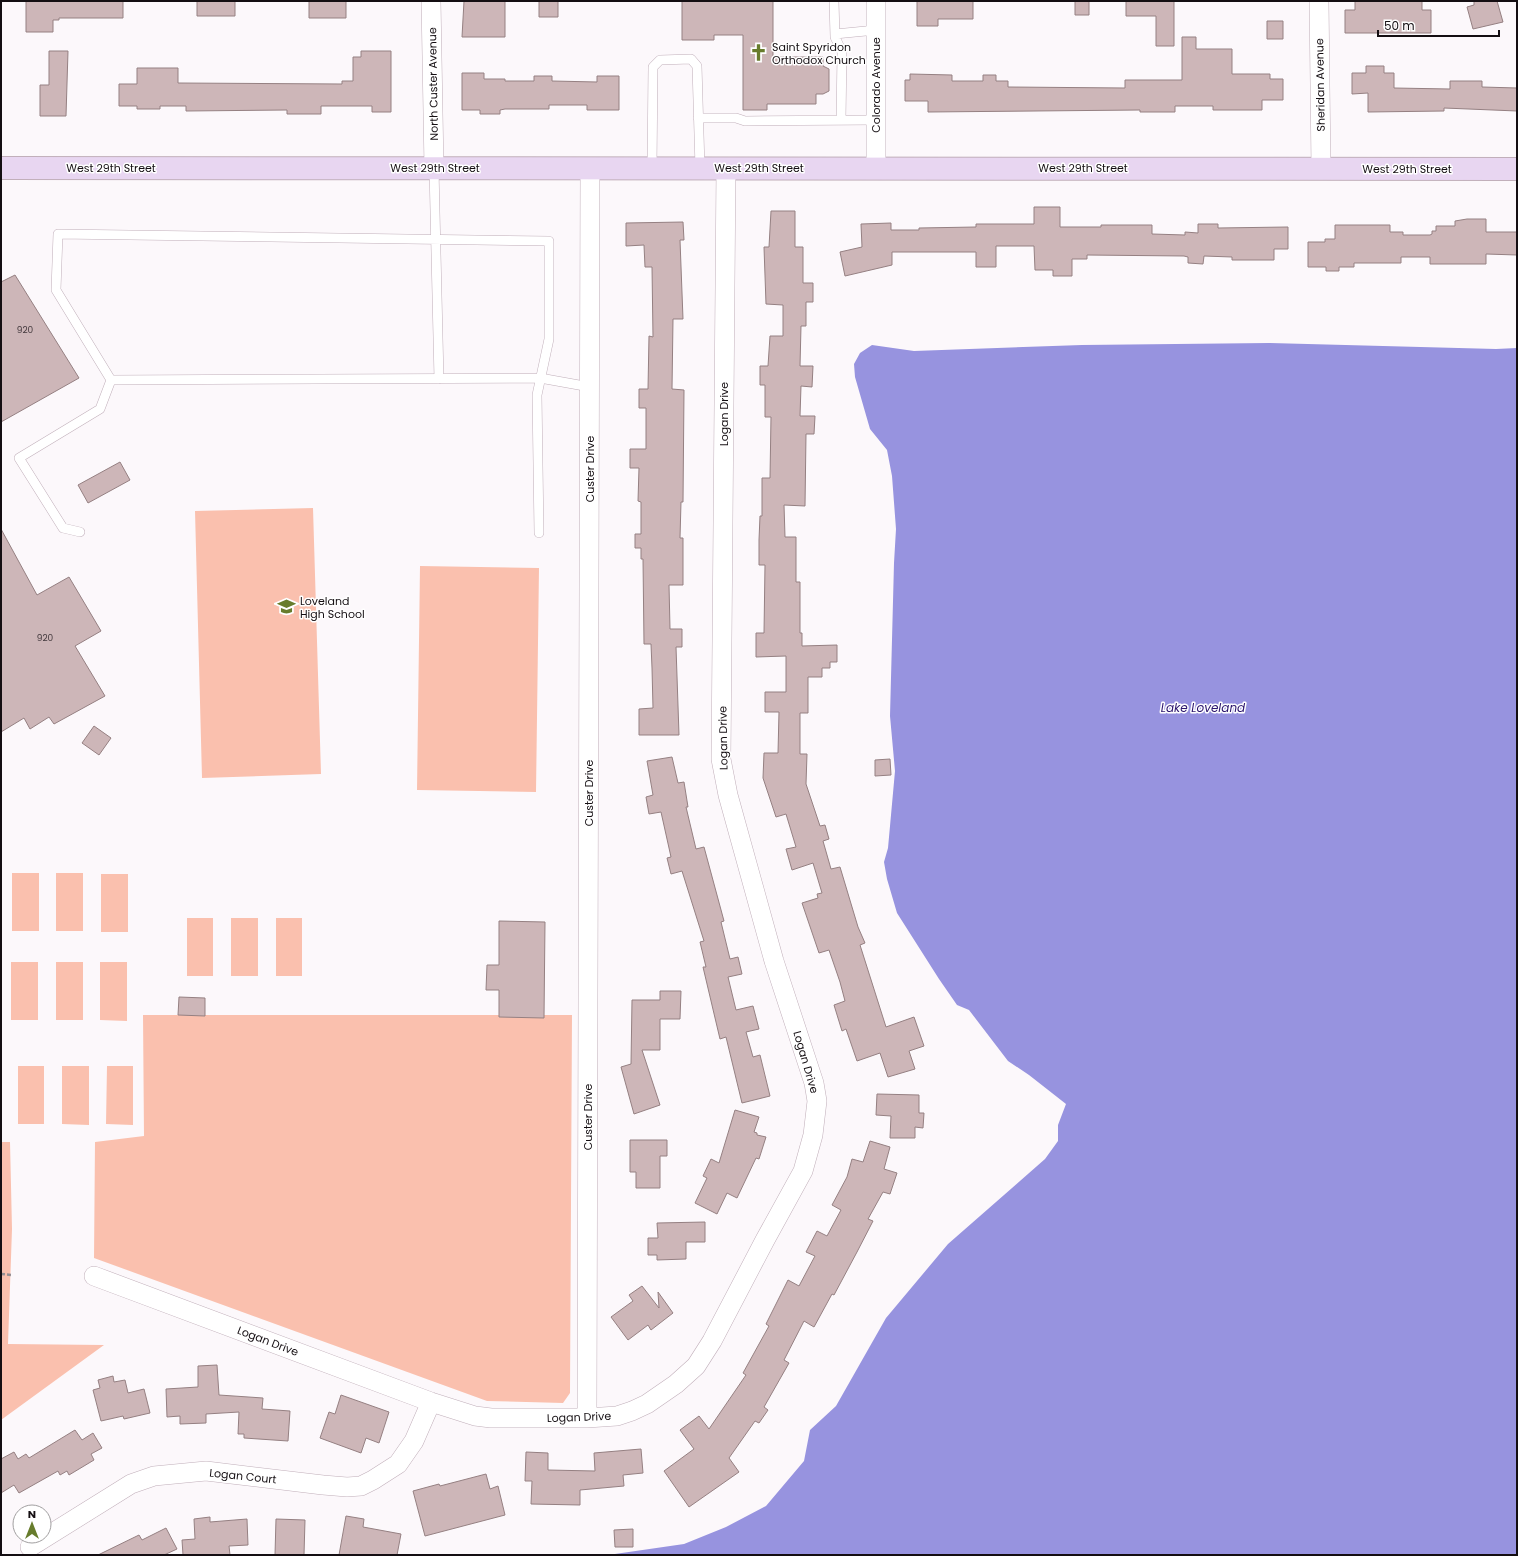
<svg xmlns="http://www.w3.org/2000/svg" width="1518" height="1556" viewBox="0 0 1518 1556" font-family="Poppins,sans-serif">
<rect width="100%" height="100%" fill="#fcf8fb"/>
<!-- green -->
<path fill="#fac0ae" d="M313,508L321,774L202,778L195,511Z
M420,566L539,568L536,792L417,790Z
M12,873H39V931H12Z
M56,873H83V931H56Z
M101,874H128V932H101Z
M187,918H213V976H187Z
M231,918H258V976H231Z
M276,918H302V976H276Z
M11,962H38V1020H11Z
M56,962H83V1020H56Z
M100,962H127V1021L100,1020Z
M143,1015H572L570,1393L563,1403L487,1401L94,1258L95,1142L144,1136Z
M18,1066H44V1124H18Z
M62,1066H89V1125L62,1124Z
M107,1066H133V1125L106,1124Z
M1,1142H10L12,1229L8,1344L104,1345L1,1420Z"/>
<!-- water -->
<path fill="#9793df" d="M1269,343L1496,349L1517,348V1555H608L684,1544L726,1527L766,1506L804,1461L810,1430L836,1406L886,1318L948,1244L1045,1159L1058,1141V1125L1066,1104L1029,1075L1008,1061L969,1010L957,1005L939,979L897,913L887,879L884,862L888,848L895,771L890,716L894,563L896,529L892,476L887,450L870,429L855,377L854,364L860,353L872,345L914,351L1082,345Z"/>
<!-- building -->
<path fill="#cdb6b8" stroke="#958082" d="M26,1H123V18H59V20H53V32H26Z
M197,1H235V16H197Z
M309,1H346V18H309Z
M464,1H505V37H462Z
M539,1H558V17H539Z
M682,1H773V57H823V66L829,69V91L823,94H816V104H767V110H743V35H714V40H682Z
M917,1H973V19H938V26H917Z
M1075,1H1089V15H1075Z
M1126,1H1174V46H1156V16H1126Z
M1355,1H1422V10H1431V33H1345V10H1355Z
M1474,1H1497L1503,22L1473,29L1467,7L1474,5Z
M1267,21H1283V39H1267Z
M1182,37H1196V49H1232V74H1270V79H1283V100H1262V110H1213V106H1175V112H1140V110L928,112V101H905V80H910V74L952,75V81H983V75H996V81H1008V87L1125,88V80H1182Z
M49,51H68L66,116H40V85H49Z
M361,51H391V112H372V106H321V114H287V110L186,111V106H160V109H137V106H119V84H137V68H178V83L342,84V81H353V57H361Z
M1366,66H1384V73H1394V88L1450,89V81H1482V87L1517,88V111L1444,108V111L1368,112V93L1352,94V73H1366Z
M462,73H484V79H505V81H534V76H552V81L597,82V76H619V110H587V105H549V109H505L500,110V114H480V110H462Z
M1034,207H1060V227H1101V225H1152V234L1185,235V232L1198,233V224H1218V228L1288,227V249H1274V260H1232V257L1204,256L1203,264L1188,263V257L1184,256L1087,255V259H1072V276H1053V270H1035L1034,246H996V267H976V252H892V265L845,276L840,252L862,247L861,224L891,223V230H919V228L976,227V224H1034Z
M771,211H795V247H803V283H813V302H806V326H801L800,366H813L812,387L801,386L800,416H815L814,434H806L805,506L784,505L785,537H796V582H800V633H802V646L837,645V662H830V668H822V677H808V713H800V754H807L806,784L820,826L825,825L829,839L823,841L831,869L840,867L858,927L865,943L860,945L886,1027L914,1017L924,1046L909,1051L915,1069L888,1077L880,1053L857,1061L846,1029L842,1031L834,1005L845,1001L840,982L829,950L819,953L802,903L818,898L817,894L822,893L813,863L792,870L786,849L796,847L786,814L776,817L763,778L764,753H778L779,712H765V692H786V656L756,657V633H764L765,565H759V540L760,516H762V478H770L771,417H765V385H760V366H768L770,336H783V305L766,304L764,247H769Z
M1467,219H1486V232H1517V255L1486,254V264H1430V257H1401V263H1354V267H1339V271H1326V267H1308V242H1325V239H1335V225H1390V232H1403V235H1430L1432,234V231H1436V226H1455V221Z
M683,222L684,240H680L683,319H673L672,389L684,390L683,502H681L680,538H683V585H669L670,629H682V647H676L679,735H639V709L653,708L652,668L651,644H644L643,559H641V548H635V534H641V502L638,501L639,468H630V449H646V408H639V389H648L649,336L653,337L652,267H645L644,245L626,246V223Z
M15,275L79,378L1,422V282Z
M120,462L130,480L88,503L78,485Z
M1,529L37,595L69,577L101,631L75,646L105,696L54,724L49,717L30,729L24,718L1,732Z
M94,726L111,738L99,755L82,743Z
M672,757L678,783L684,782L688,807H686L696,849L704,847L724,921L721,922L730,959L738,957L742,974L728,977L736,1010L753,1006L759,1029L746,1032L753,1057L760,1055L770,1096L742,1103L726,1037L720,1039L703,967H706L700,942L704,941L682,871L671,874L667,858L671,857L661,812L649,814L646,797L653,795L647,761Z
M890,759L891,775L875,776V760Z
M499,921L545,922L544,1018L499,1017V990H486L487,965H499Z
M660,991H681L680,1019H660V1050H642L660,1105L634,1114L621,1067L631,1064L632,1000H660Z
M179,997L205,998V1016L178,1015Z
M877,1094L919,1095V1113H924L923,1128L915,1127V1138H890L891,1116L876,1115Z
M735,1110L759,1117L754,1132L757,1133V1135L766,1137L759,1159L756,1158L737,1198L727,1193L717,1214L695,1203L707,1178L703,1176L711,1159L719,1163Z
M630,1140H667V1156H660V1188H636V1172H630Z
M870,1141L890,1147L884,1169L897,1173L890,1194L883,1192L868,1219L873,1221L857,1252L834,1295L832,1294L814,1327L804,1321L784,1360L789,1363L764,1407L768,1410L759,1423L755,1421L729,1458L739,1472L689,1507L664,1471L694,1449L680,1430L699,1416L709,1429L746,1375L743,1373L769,1326L766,1324L788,1280L799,1286L815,1256L806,1252L817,1231L827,1236L841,1210L832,1205L847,1177L852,1159L863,1162Z
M705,1222V1242H686V1259L657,1260V1255H648V1238H658L657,1223Z
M642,1286L659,1308L658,1292L673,1313L651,1330L648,1325L628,1340L611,1317L633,1301L629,1295Z
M217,1365L219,1395L263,1398L262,1409L290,1411L288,1441L244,1438V1434H238L239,1412L206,1414V1423L180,1424V1416L167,1417L166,1389L198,1387V1366Z
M113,1376L114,1382L125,1380L128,1393L144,1389L150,1413L124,1419L123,1416L101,1421L93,1390L100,1388L98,1380Z
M341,1395L389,1412L379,1443L366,1438L361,1453L320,1438L329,1412L335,1414Z
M75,1430L82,1440L93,1433L102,1448L91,1454L94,1460L69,1475L67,1471L60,1475L58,1471L19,1493L14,1485L1,1493V1459L14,1452L18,1459L26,1454L29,1458Z
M641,1449L643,1473L623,1475L624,1486L580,1490V1505L531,1504L532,1481H525L526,1452L548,1453V1470L595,1471L594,1453Z
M486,1474L490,1489L498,1486L505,1515L425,1536L413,1491L439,1484L440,1486Z
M346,1516L364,1519L363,1527L401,1534L397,1555H339Z
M210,1517V1522L247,1519L248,1545L229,1546L230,1555H183L182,1540L195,1539L194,1519Z
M276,1519L305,1520L304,1555H275Z
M166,1528L177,1549L164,1555H98L139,1535L142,1540Z
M633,1529V1547H615L614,1530Z"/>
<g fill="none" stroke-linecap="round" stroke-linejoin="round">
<defs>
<path id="lane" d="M834,1L835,37L842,52L841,120
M835,34L876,30
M698,118H736L745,121L876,120
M652,168L653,67L660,60L691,59L697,66L700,168
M434,169L439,379
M80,532L63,528L19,458L100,409L111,380
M539,533L537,395L549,339V241L58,234L56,290L111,380L540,378L590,387"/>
<path id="street" d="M431,1L434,168
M876,1V168
M1319,1L1321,168
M94,1276L431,1402L475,1416L491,1418H587L617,1416L632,1411L647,1404L676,1384L696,1366L712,1341L765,1240L803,1171L813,1135L817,1101L814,1083L774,961L728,795L721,759L726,168
M587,1418L590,168
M30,1547L131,1484L154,1476L206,1471L323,1485L347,1487L361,1486L373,1480L398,1464L414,1441L431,1402"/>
<path id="secondary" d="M1,168L1517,169"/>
</defs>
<!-- lane casing -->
<use href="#lane" stroke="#c1afba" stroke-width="10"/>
<!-- street casing -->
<use href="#street" stroke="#c1afba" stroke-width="20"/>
<!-- secondary casing -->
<use href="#secondary" stroke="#c1afba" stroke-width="24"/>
<!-- path -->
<path stroke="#948f93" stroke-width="2.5" stroke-dasharray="4 2" stroke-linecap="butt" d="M1,1274L12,1275"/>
<!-- lane -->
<use href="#lane" stroke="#fff" stroke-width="9"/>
<!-- street -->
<use href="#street" stroke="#fff" stroke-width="19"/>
<!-- secondary -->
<use href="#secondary" stroke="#e8d6f1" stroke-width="22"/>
</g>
<!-- icons -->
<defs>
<symbol id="church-bare" viewBox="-9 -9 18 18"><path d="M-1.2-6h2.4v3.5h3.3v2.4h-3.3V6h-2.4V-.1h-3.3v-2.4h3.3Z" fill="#677c2c" stroke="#fff" stroke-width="2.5" paint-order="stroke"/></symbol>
<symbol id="school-bare" viewBox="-9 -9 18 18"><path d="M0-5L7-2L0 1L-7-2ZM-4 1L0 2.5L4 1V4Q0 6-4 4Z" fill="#677c2c" stroke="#fff" stroke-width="2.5" paint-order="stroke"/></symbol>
</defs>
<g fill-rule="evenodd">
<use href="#church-bare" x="746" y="40" width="25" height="25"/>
<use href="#school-bare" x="274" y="594" width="25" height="25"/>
</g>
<g text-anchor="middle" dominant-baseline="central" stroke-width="3" stroke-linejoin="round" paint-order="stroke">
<!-- number labels -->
<g font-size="9" fill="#42383c">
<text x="25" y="330">920</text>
<text x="45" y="638">920</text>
</g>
<!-- poi labels -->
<g font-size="11" fill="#140e12" stroke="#fff" text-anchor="start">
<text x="772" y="47">Saint Spyridon<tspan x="772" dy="13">Orthodox Church</tspan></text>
<text x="300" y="601">Loveland<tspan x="300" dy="13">High School</tspan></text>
</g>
<!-- street labels -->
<g font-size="11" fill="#140e12" stroke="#fff">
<text transform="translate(433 84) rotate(-91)">North Custer Avenue</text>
<text transform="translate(876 85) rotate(-90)">Colorado Avenue</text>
<text transform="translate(1320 85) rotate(-91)">Sheridan Avenue</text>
<text x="111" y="168">West 29th Street</text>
<text x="435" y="168">West 29th Street</text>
<text x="759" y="168">West 29th Street</text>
<text x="1083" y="168">West 29th Street</text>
<text x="1407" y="169">West 29th Street</text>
<text transform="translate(724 414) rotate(-90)">Logan Drive</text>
<text transform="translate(590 469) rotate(-90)">Custer Drive</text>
<text transform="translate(723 738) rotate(-91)">Logan Drive</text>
<text transform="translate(589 793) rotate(-90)">Custer Drive</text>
<text transform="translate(806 1062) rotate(74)">Logan Drive</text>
<text transform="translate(588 1117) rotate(-90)">Custer Drive</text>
<text transform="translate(268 1341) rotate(21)">Logan Drive</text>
<text transform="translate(579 1417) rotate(-2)">Logan Drive</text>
<text transform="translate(243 1476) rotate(6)">Logan Court</text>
</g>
<!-- water labels -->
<g font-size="12" font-style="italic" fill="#2c166e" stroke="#fff">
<text x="1203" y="707">Lake Loveland</text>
</g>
</g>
<!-- border -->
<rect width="1518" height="1556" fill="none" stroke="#140e12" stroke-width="4"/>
<!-- north arrow -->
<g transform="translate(32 1524)"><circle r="19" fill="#ffffff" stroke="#a19fa0"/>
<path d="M0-3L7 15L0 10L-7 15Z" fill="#677c2c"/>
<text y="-6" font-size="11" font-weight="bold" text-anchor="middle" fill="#140e12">N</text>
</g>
<!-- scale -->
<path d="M1378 30v6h121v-6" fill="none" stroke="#140e12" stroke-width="2"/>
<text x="1384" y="30" font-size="12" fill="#140e12" stroke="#ffffff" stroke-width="3" paint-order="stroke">50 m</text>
</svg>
